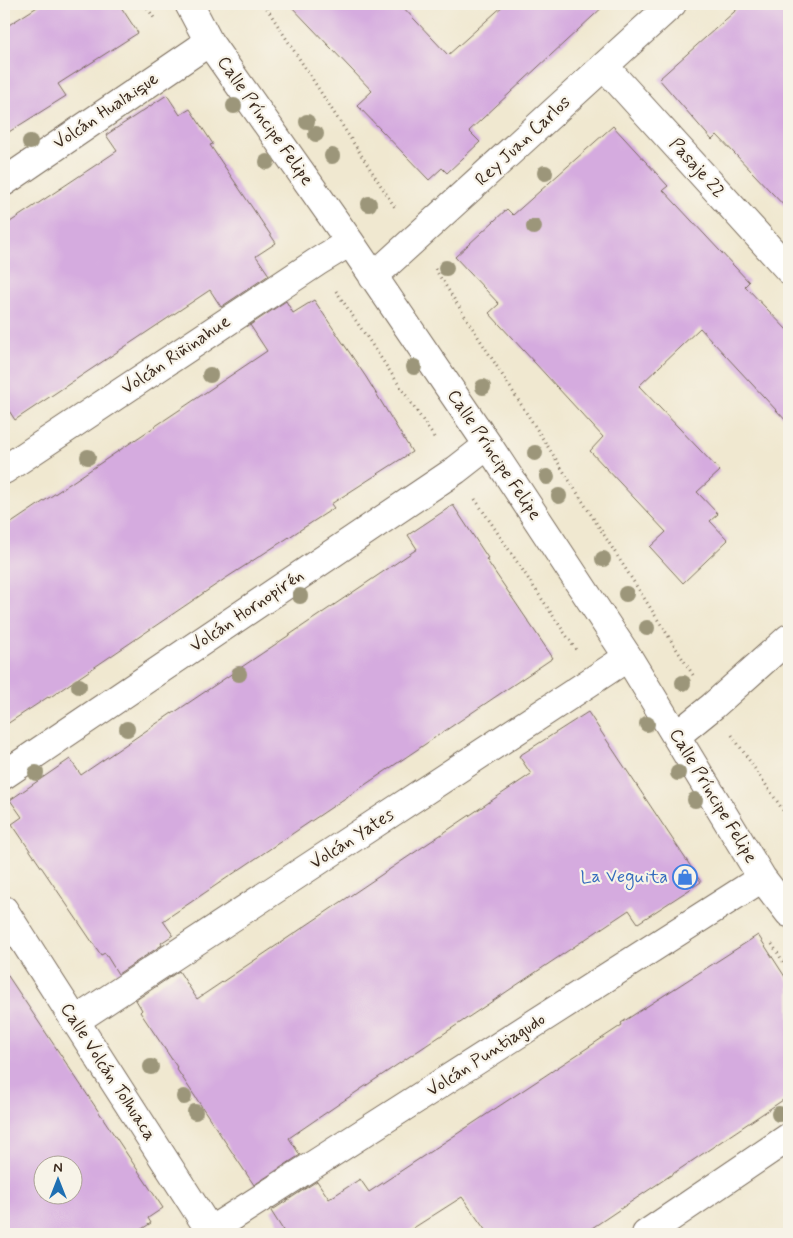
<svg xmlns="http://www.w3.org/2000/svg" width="793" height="1238" viewBox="0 0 793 1238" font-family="Mynerve,sans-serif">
<rect width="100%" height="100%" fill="#f7f3e8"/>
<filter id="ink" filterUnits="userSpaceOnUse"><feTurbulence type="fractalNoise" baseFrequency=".02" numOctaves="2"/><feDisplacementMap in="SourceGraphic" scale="10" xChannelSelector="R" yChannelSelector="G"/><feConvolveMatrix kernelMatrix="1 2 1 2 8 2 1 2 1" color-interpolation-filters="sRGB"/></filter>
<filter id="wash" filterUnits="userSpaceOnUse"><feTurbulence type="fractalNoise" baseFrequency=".0096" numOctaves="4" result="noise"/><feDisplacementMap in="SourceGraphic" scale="20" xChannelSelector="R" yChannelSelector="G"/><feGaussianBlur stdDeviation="1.12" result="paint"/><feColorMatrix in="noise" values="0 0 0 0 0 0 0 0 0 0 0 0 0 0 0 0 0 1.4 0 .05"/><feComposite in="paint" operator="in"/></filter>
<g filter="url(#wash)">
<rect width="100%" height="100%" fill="#f0e8d0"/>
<g id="blocks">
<!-- building -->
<path fill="#d5abdf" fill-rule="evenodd" d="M42,4H119L138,33L58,84L66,96L4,135V28Z
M289,4H400L448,55L505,4H606L469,131L480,142L447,173L442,168L429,180L357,105L372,91Z
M743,4H789V211L717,135L712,140L659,79Z
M167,95L180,115L190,109L213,144L210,145L276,243L256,256L269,275L221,307L210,290L15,420L4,403V226L117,151L106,135Z
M613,126L668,186L663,190L749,282L745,286L789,332V424L700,328L639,386L720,471L697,492L718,514L710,521L728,540L683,583L650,547L666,532L590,451L603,437L489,313L499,304L455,257L507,209L513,215Z
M314,300L366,377L412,452L331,504L334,508L226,578L49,698L48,697L4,726V528L267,351L250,325L286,301L293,313Z
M453,505L488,558L486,559L553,658L163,921L173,935L161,943L162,945L118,974L105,953L101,955L12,824L22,817L10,800L70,759L81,775L172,713V714L417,549L408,535Z
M588,712L701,882L638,923L629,910L355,1093L289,1138L300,1155L254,1185L176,1068L177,1067L140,1012L142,1010L136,1000L179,971L197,999L531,774L519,756Z
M758,935L789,983V1096L583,1234H488L462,1197L404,1234H276L283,1230L271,1211L317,1181L329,1199L360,1179L369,1192L622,1025L621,1023Z
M4,970L163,1208L148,1218L151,1223L134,1234H4ZM42,1166H72V1196H42Z"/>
</g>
</g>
<g filter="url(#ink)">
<use href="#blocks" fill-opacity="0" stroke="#7a6c5c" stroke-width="1"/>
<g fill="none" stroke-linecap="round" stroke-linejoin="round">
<defs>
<path id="street" d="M189,4L209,42L350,242L488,445L628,657L762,878L789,913
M604,66L789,270
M4,182L209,42
M373,277L672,4
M4,470L317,262L350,242
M676,736L713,706L789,638
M4,775L456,470L488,445
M4,910L212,1234
M75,1021L628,657
M210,1231L762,878
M646,1234L789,1137"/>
</defs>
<!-- street casing -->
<use href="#street" stroke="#7a6c5c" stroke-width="30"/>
<!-- path -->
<path stroke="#7a6c5c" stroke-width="3" stroke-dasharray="1 4" stroke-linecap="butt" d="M145,4L154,18
M264,4L396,209
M435,269L693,675
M336,291L436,440
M475,499L576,650
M732,735L789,819
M772,944L789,971"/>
<!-- street -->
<use href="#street" stroke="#fff" stroke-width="28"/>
</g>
<!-- trees -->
<g fill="#9c967a">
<circle cx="234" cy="106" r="8"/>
<circle cx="307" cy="122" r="8"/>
<circle cx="316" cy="134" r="8"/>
<circle cx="30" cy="142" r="8"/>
<circle cx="332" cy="156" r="8"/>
<circle cx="267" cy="162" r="8"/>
<circle cx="545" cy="173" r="8"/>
<circle cx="369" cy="204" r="8"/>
<circle cx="534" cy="227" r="8"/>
<circle cx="446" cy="268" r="8"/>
<circle cx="414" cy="367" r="8"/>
<circle cx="210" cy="375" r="8"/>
<circle cx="483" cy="387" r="8"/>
<circle cx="535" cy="453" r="8"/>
<circle cx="88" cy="457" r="8"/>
<circle cx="547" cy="477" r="8"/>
<circle cx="559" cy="496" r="8"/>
<circle cx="603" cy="559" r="8"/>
<circle cx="626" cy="594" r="8"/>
<circle cx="300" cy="596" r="8"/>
<circle cx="647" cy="628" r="8"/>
<circle cx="239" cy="674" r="8"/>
<circle cx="683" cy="683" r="8"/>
<circle cx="79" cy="686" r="8"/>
<circle cx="647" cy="724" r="8"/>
<circle cx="127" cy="729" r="8"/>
<circle cx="36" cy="773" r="8"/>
<circle cx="678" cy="773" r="8"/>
<circle cx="695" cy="800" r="8"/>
<circle cx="151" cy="1067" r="8"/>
<circle cx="184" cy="1097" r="8"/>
<circle cx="195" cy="1112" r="8"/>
<circle cx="779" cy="1114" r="8"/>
</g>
</g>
<!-- icons -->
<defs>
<symbol id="shop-ring" viewBox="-11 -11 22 22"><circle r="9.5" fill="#f7f3e8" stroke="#3f7fe0" stroke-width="1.5"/><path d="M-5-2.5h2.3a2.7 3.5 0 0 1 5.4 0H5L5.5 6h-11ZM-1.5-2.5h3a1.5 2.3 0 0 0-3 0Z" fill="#3f7fe0"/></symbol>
</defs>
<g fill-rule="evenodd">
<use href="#shop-ring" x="671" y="863" width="28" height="28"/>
</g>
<g text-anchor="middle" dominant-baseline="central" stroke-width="4.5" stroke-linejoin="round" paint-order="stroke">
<!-- street labels -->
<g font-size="18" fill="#3b2a1e" stroke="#f7f3e8">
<text transform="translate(106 111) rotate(-34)">Volcán Hualaique</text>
<text transform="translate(265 121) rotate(55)">Calle Príncipe Felipe</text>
<text transform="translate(523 141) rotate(-43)">Rey Juan Carlos</text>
<text transform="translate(697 168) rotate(48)">Pasaje 22</text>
<text transform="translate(176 355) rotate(-34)">Volcán Riñinahue</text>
<text transform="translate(494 455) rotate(56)">Calle Príncipe Felipe</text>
<text transform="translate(247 611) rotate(-34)">Volcán Hornopirén</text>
<text transform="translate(713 796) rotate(59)">Calle Príncipe Felipe</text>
<text transform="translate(352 839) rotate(-33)">Volcán Yates</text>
<text transform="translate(486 1055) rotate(-33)">Volcán Puntiagudo</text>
<text transform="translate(108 1072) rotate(57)">Calle Volcán Tolhuaca</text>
</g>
<!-- shop labels -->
<g font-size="18" fill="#366cbe" stroke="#f7f3e8" text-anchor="end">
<text x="668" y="877">La Veguita</text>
</g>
</g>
<!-- margin -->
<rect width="793" height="1238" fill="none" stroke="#f7f3e8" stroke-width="20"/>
<!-- north arrow -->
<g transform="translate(58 1180)"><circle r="24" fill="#f7f3e8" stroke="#aca397"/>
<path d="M0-4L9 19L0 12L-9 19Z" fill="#1f6fb2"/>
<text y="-8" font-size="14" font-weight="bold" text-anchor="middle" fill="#3b2a1e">N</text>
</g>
</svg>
